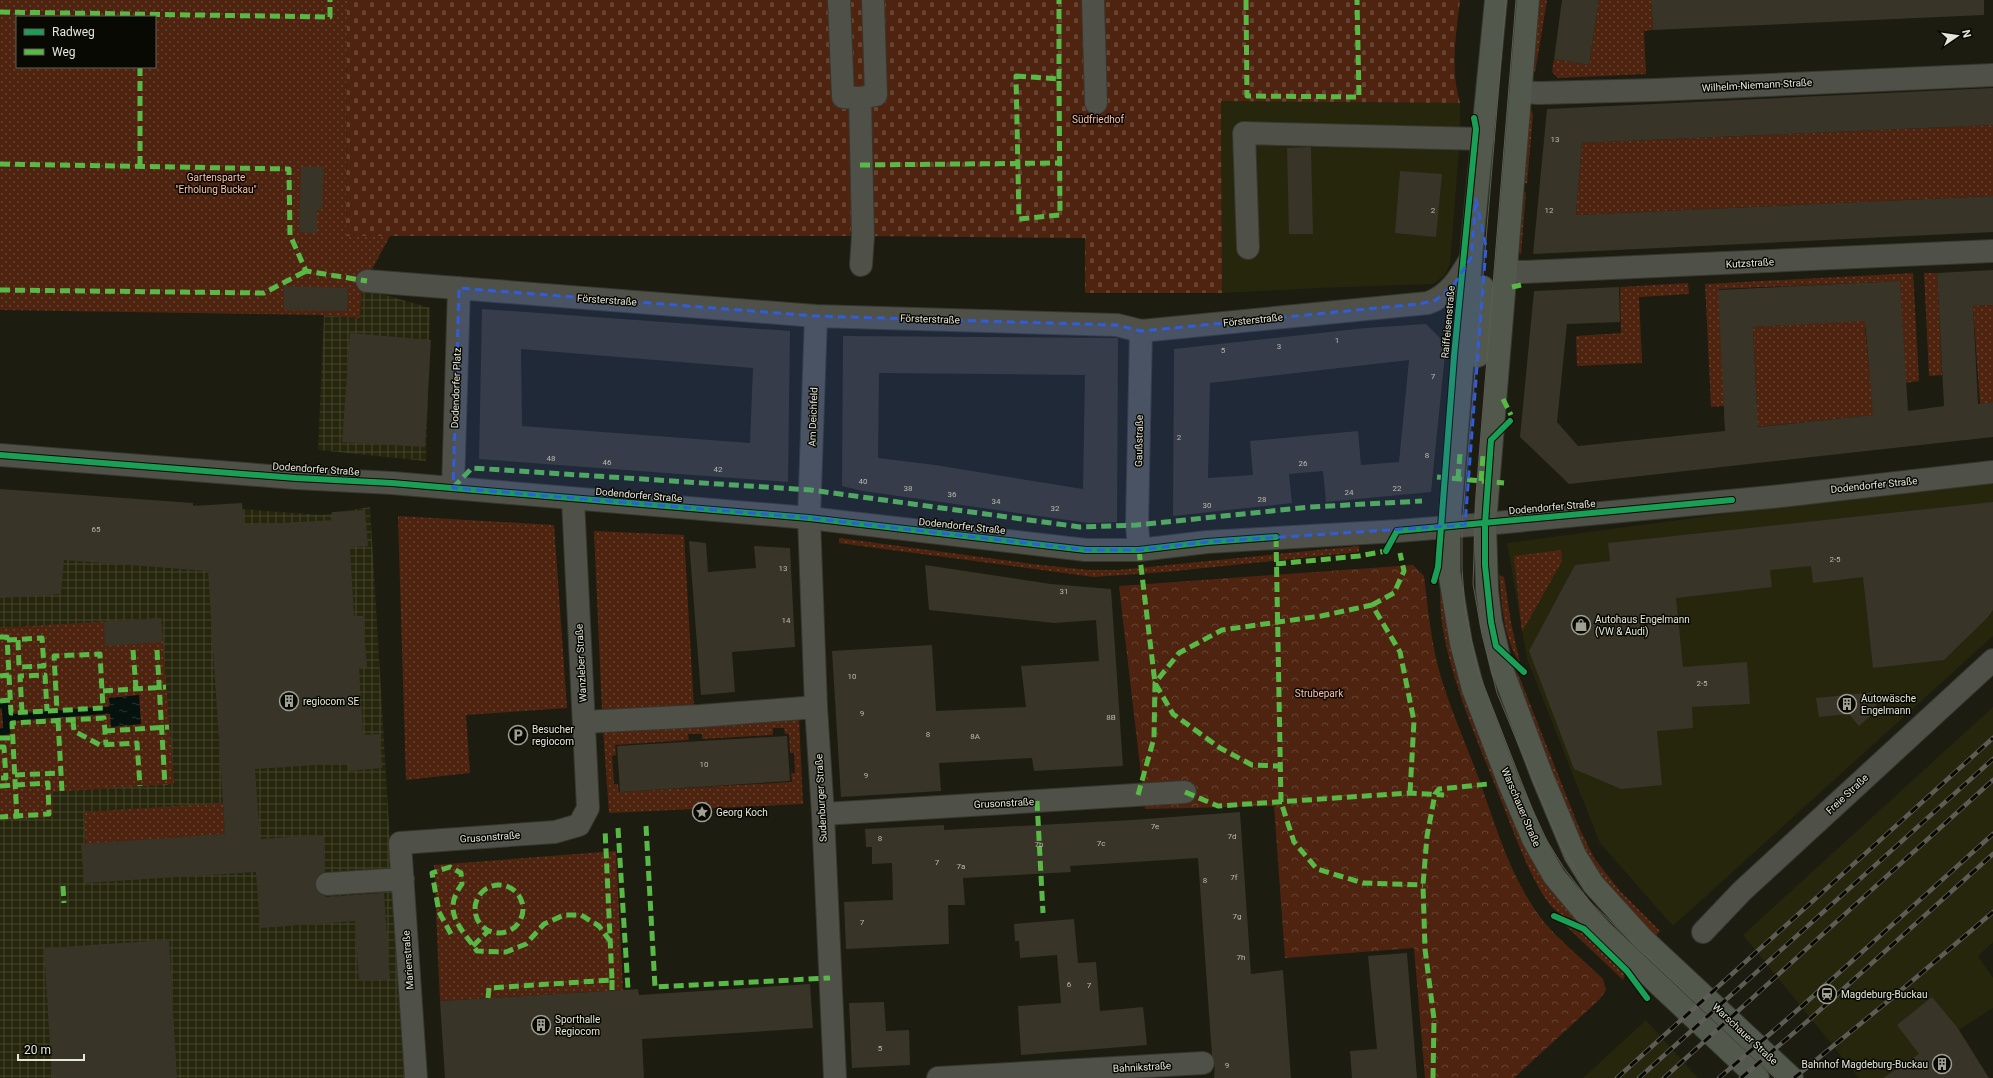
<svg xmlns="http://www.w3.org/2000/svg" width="1993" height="1078" viewBox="0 0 1993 1078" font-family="Roboto,sans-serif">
<defs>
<pattern id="industrial-grid" width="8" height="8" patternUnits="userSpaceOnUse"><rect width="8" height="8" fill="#26260d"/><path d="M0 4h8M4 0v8" fill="none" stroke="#454630"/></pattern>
<pattern id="grass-dots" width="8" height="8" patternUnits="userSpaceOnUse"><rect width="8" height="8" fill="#4e2410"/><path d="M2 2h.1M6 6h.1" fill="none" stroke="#674432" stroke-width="1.8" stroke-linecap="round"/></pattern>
<pattern id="cemetery-stones" width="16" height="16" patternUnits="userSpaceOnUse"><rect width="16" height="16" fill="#4e2410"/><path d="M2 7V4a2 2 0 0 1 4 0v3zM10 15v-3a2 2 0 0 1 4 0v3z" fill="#674432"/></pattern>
<pattern id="park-crowns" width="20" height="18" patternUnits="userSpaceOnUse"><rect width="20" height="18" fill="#4e2410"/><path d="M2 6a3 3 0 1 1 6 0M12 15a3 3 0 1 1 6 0" fill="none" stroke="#674432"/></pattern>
<pattern id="water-ripples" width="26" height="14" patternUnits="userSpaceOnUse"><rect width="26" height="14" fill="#06120e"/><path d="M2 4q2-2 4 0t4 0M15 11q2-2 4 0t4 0" fill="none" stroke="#2a3430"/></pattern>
</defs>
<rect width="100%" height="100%" fill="#1c1c11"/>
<!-- built -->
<path fill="#26260d" d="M1221,101L1460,103V139L1450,264L1445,275L1433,284L1320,288L1222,293Z
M1993,478V636L1673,926L1600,843L1527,659L1507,543Z
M1993,707V942L1978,956L1993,978V1008L1883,1078H1859L1743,935Z
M1646,1020L1698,1078H1583Z"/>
<!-- industrial -->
<path fill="url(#industrial-grid)" d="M362,288L430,308L426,461L318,450L324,315L360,318Z
M0,491L322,515L370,507L404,1078H0Z"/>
<!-- grass -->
<path fill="url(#grass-dots)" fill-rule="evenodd" d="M0,0H347L346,236H390L362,288L360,318L324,315L0,310ZM17,17H155V67H17Z
M1535,0H1547L1535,73L1532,67Z
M1599,0H1651L1653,30L1644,31L1646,74L1558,78L1552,72L1554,59L1589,65Z
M1531,108L1533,115L1527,184L1520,180L1529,110Z
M1993,125V196L1576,215L1582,143Z
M1526,192L1521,255L1517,249L1519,194Z
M1913,273L1919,381L1905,383L1900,281L1719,289L1720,317L1757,405L1753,327L1872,320L1865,329L1874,415L1725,430L1724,406L1711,407L1705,284Z
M1924,273H1937L1942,375L1929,376Z
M1688,283L1689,294L1639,297L1642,363L1577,366L1576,336L1621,333L1620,287Z
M1993,305V402L1980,404L1973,306Z
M398,516L554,525L567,708L466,715L470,773L406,780Z
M594,531L684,535L694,708L602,710Z
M839,538L1032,564L1089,570H1118L1359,546V552L1165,572L1094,577L839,543Z
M1561,550L1562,561L1522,632L1514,556Z
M1499,575L1504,577L1511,623L1520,663C1503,638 1502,604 1499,575Z
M1441,580L1454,645L1577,916L1574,921C1567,918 1559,914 1553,908C1532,885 1513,830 1501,800C1477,739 1433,644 1441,580Z
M161,618L174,784L52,792L53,817L0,820V628Z
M1509,661L1519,676L1578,825L1594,858L1620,891L1660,931L1653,939L1632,918L1590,861L1574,831Z
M799,717L803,804L609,813L603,730ZM773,728H784L785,734H789L790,753H794L795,773H791L792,782L619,792L618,784H614L612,756L616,755L615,745L689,740L688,734H702V739L773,735Z
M223,803L225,834L86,844L84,812Z
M616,851L623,990L440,1001L434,865Z
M1565,925L1582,933L1625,974L1623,980Z"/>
<!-- cemetery -->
<path fill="url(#cemetery-stones)" d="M347,0H1460C1456,36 1450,68 1460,103L1221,101L1222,293H1085V238L863,236H346Z"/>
<!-- park -->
<path fill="url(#park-crowns)" d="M1413,565L1424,576C1428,608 1431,642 1440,674C1451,711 1467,746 1480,782C1497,830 1512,882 1544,922C1561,942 1584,960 1603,979L1606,990L1600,999L1514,1078H1425L1414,948L1285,958L1274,806L1145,809L1119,586Z"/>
<!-- water -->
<path fill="url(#water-ripples)" d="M139,695L141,724L111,727L109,698Z"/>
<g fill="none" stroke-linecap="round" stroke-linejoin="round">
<!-- stream -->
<path stroke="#06120e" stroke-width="7" d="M0,705H5L7,731L0,732
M6,718L110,710"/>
</g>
<!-- building -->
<path fill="#383427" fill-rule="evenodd" d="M1562,0H1599L1589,65L1554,59Z
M1651,0H1984V15L1653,30Z
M1993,88V125L1582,143L1576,215L1993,196V232L1533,254L1547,109Z
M1311,147L1313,234H1289L1287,148Z
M301,167H324L322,210H317V233L299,232Z
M1400,171L1442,174L1436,237L1395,233Z
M1993,270V305L1973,306L1978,404L1993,402V437L1569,484L1520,437L1534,291L1619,287L1620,322L1567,324L1557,422L1578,446L1725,431L1718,290L1900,281L1908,411L1944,406L1937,273ZM1865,321L1873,415L1758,427L1753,327Z
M284,286L348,288L347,311L284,310Z
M482,309L790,331L788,482L479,459ZM521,349L753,368L750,443L522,426Z
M1426,324L1446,344L1431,492L1326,502L1323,471L1289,474L1292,503L1173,516L1174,349L1366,328ZM1409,360L1399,462L1361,465L1358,431L1250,441L1253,475L1208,478L1210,383Z
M350,333L431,340L425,447L342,442Z
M843,336L1118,338L1117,522L1089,523L863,491L842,486ZM879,373L1085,375L1083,489L935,465L878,458Z
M0,489L193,503V506L242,503L244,525L333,520L332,512L365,510L368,546L350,547L354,616H363L367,667L359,668L363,735L380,734L382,768L349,771V763L255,769L260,839L323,835L325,872L320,874L316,879L315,885L317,891L326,897L384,893L390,979L359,981L355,921L260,928L256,872L84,883L81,844L225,834L208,571L64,560L61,594L0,598Z
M1993,502V610L1988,617L1944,660L1873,668L1863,577L1813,583L1811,566L1770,570L1772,587L1676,598L1683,667L1747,662L1750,704L1692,707L1693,728L1657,731L1662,785L1621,789L1574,769L1529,651L1575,565L1610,561L1608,543Z
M689,541L706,543L708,572L756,568L754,546L790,548L795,647L732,652L735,692L701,695Z
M925,565L1051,584L1111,589L1123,766L1034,771L1032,758L939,763L941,791L841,797L832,651L932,645L936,711L1026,707L1021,666L1099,661L1096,620L1054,623L929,610Z
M161,618L162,642L105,646L104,622Z
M1875,692L1877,710L1859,726L1849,714L1819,717L1816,698Z
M787,736L790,781L620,792L617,746Z
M1240,812L1251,974L1283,970L1291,1078H1214L1215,1062L1212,1055L1198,858L1070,866L1071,872L963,878L965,905H948L949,944L846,949L844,902L893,900L892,863L872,864V847H866L865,829L944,825V830L1132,820Z
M1074,919L1078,963L1096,962L1100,1011L1143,1007L1147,1045L1021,1055L1018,1006L1061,1003L1057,955L1020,958L1019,941H1015L1014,924Z
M169,940L177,1078H52L44,948Z
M1407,953L1417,1078H1352L1350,1051L1377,1049L1368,956Z
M810,984L813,1028L642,1039L644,1078H445L440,1001L638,989L639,995Z
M1932,997L1957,1027L1989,1078H1883L1919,1054L1897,1025Z
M884,1002L886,1031L909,1030L910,1065L852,1068L849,1003Z"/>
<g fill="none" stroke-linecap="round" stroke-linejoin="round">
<defs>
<path id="minor" d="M839,0L843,97L860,98
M1093,0L1096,103
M1521,92L1539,93L1654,90L1993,75
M1248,248L1244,133L1483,139
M861,265L863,236L860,98L876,95L873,0
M1506,271L1522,272L1993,251
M367,281L816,316L1117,325L1141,331L1428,303C1450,295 1460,277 1471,258
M816,316L809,518L816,707L823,814L835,1078
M0,455L296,478L392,483L809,518L1086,550H1139L1207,542L1398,531L1485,524L1781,496L1993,472
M453,488L459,288
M1139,550L1137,525L1141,331
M584,722L700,716L816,707
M823,814L1185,792
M327,884L403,879
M1703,932L1742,891L1993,660
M416,1078L400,843L555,832L579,825L588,808L573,500
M938,1078L1203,1063"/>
<path id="major" d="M1496,0L1473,234L1449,527V571L1461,643L1473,689L1509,783L1533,839L1554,876L1584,912L1603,932L1758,1078
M1528,0L1485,524L1487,590L1491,622L1502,669L1542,776L1575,855L1593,884L1642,938L1792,1078
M1478,356L1483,287"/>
</defs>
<!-- minor casing -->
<use href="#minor" stroke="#36372f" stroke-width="24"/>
<!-- major casing -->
<use href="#major" stroke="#36372f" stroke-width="24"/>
<!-- minor -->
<use href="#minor" stroke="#4f5047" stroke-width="22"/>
<!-- major -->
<use href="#major" stroke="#52594c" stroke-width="22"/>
<!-- tram -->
<path stroke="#5d5d56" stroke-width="1" d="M1506,0L1462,526V569L1465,610L1478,671L1532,809L1547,841L1564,868L1590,902L1775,1078
M1516,0L1476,496L1473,584L1482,634L1497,693L1559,842L1585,886"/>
<defs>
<path id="rail" d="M1617,1078L1993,738
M1639,1078L1993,759
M1664,1078L1993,780
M1719,1078L1801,1007L1993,834
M1741,1078L1810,1019L1993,854
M1794,1078L1892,998L1993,912"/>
</defs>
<!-- rail casing -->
<use href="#rail" stroke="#5d5d56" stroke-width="4.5"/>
<!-- rail -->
<use href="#rail" stroke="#090903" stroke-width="3" stroke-dasharray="9" stroke-linecap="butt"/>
<!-- quiet -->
<path stroke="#58b947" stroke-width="5" stroke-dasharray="10 5" stroke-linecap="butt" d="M1246,0L1247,96L1359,97L1357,0
M0,12L330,17V0
M1016,76L1059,79L1060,215L1019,219Z
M1059,79V0
M0,164L289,169L290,235L306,271L367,281
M860,165L1060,163
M140,166V67
M1512,287L1521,285
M0,290L264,293L306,271
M1503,399L1511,415
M1437,477L1504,483
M1458,479L1460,453
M1481,481L1483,455
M453,488L472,468L811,490L1080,527L1137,525L1310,507L1422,501
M1276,537L1281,802L1294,842L1317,869L1363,883L1423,885
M1139,550L1155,683L1173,714L1220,748L1252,765L1280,766
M1276,564L1359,556L1386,551
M1372,605L1394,593L1404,571L1400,553
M0,637H7L11,713L103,708L100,654L54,656L57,710
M7,640L42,638L44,666L19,667L18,640
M133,650L136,689
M157,650L165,785
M0,676L9,675
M103,691L166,687
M0,701L10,700
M22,712L20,676L45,675L47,711
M73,720L74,731L100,745L137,743L140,786
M58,721L62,791
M105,731L169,727
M0,738H13
M0,747H4L6,778H0
M15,775L61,773
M0,786L48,783L49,814L0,817
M1185,792L1218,806L1410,793L1444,795
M1138,795L1154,738L1155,683L1179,653L1222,630L1321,616L1372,605L1400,652L1414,721L1410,793
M1037,801L1043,913
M17,819L12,723L104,718L106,745
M646,826L655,987L830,978
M618,828L628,989
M475 909a24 24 0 1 1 48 0a24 24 0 1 1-48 0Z
M63,886L64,903
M451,934L439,912L432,873L450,867L461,873L462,884C441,912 461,928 477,951L506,952L526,944L544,924L564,915H581L599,926L610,941
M473,946L488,931
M612,980V990
M488,998L489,988L612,980L605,829
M1433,1078L1434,1019L1425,949L1423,885L1427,836L1435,794L1439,789L1488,784"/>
<defs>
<path id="cycleway" d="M1510,421L1491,440L1485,524V565L1491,622L1496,646L1524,672
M0,455L296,478L392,483L809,518L1086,550H1139L1207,542L1276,537
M1386,551L1397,531L1732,500
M1434,581L1438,567L1454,356L1476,129L1474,118
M1554,916L1584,929L1627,971L1647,998"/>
</defs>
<!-- cycleway casing -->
<use href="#cycleway" stroke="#090903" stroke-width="8"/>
<!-- cycleway -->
<use href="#cycleway" stroke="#1a9f57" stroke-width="6"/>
</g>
<!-- marked area -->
<path fill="#315dd8" fill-opacity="0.2" stroke="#315dd8" stroke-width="3" stroke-dasharray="8 5" stroke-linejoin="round" d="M1476,199L1486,247L1465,525L1207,542L1139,550H1086L809,518L453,488L459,288L816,316L1117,325L1141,331L1419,304L1436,300L1453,286L1471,258Z"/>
<!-- icons -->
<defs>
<symbol id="shop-ring" viewBox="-11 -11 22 22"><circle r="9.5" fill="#090903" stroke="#9f9f94" stroke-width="1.5"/><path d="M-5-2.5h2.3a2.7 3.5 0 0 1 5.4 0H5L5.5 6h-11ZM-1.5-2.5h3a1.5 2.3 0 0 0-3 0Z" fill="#9f9f94"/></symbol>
<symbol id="building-ring" viewBox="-11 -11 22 22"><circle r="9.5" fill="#090903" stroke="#9f9f94" stroke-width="1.5"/><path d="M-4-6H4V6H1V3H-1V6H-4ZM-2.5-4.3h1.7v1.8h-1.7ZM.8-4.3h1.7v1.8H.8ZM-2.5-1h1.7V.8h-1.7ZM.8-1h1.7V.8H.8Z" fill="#9f9f94"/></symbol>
<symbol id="parking-ring" viewBox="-11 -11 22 22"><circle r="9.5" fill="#090903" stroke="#9f9f94" stroke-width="1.5"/><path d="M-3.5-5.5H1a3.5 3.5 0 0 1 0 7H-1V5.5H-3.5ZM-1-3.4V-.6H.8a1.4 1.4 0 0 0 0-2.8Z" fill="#9f9f94"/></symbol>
<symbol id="sight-ring" viewBox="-11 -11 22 22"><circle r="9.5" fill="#090903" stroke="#9f9f94" stroke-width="1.5"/><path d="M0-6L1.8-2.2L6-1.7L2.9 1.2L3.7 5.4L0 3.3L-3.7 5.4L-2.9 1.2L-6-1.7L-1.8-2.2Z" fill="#9f9f94"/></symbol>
<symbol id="station-ring" viewBox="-11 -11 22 22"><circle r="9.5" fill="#090903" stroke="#9f9f94" stroke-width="1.5"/><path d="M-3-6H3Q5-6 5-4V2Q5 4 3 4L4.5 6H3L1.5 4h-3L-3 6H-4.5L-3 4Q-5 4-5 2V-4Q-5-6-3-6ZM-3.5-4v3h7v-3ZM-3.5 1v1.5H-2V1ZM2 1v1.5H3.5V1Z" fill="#9f9f94"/></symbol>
</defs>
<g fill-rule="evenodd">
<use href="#shop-ring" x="1570" y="614" width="22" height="22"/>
<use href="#building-ring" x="278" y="690" width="22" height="22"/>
<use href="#building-ring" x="1836" y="693" width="22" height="22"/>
<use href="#parking-ring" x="507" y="724" width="22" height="22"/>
<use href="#sight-ring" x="691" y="801" width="22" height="22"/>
<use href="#station-ring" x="1816" y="983" width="22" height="22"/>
<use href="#building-ring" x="530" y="1014" width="22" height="22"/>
<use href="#building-ring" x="1931" y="1053" width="22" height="22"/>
</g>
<g text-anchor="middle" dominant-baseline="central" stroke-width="3" stroke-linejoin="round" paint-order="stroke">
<!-- number labels -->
<g font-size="8" fill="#babaad">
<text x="1555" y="139">13</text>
<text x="1433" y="210">2</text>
<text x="1549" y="210">12</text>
<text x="1337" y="340">1</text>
<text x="1279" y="346">3</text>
<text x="1223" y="350">5</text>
<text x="1433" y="376">7</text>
<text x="1179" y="437">2</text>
<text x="1427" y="455">8</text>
<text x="551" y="458">48</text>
<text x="607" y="462">46</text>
<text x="1303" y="463">26</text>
<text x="718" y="469">42</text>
<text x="863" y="481">40</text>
<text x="908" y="488">38</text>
<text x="1397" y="488">22</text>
<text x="1349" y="492">24</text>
<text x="952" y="494">36</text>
<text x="1262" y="499">28</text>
<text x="996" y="501">34</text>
<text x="1207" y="505">30</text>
<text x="1055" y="508">32</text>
<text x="96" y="529">65</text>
<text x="1835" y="559">2-5</text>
<text x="783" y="568">13</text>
<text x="1064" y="591">31</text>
<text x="786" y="620">14</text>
<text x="852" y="676">10</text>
<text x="1702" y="683">2-5</text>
<text x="862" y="713">9</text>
<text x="1111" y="717">8B</text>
<text x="928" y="734">8</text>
<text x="975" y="736">8A</text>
<text x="704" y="764">10</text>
<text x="866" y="775">9</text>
<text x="1155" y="826">7e</text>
<text x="1232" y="836">7d</text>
<text x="880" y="838">8</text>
<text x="1101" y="843">7c</text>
<text x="1039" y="844">7b</text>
<text x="937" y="862">7</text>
<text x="961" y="866">7a</text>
<text x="1234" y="877">7f</text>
<text x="1205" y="880">8</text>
<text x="1237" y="916">7g</text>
<text x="862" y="922">7</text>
<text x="1241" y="957">7h</text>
<text x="1069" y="984">6</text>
<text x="1089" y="985">7</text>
<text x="880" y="1048">5</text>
<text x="1227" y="1065">9</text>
</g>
<!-- street labels -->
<g font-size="10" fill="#e5e6da" stroke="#090903">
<text transform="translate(1757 85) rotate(-3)">Wilhelm-Niemann-Straße</text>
<text transform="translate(1750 263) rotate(-3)">Kutzstraße</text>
<text transform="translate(607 300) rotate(4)">Försterstraße</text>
<text transform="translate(930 319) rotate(2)">Försterstraße</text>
<text transform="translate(1253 320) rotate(-6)">Försterstraße</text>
<text transform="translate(1448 322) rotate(-85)">Raiffeisenstraße</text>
<text transform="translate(456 388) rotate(-88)">Dodendorfer Platz</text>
<text transform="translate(813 417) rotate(-88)">Am Deichfeld</text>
<text transform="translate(1139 441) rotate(-89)">Gaußstraße</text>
<text transform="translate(316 469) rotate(4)">Dodendorfer Straße</text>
<text transform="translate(1874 485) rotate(-6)">Dodendorfer Straße</text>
<text transform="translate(639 495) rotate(5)">Dodendorfer Straße</text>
<text transform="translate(1552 507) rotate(-5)">Dodendorfer Straße</text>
<text transform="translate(962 526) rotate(6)">Dodendorfer Straße</text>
<text transform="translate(581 663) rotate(-93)">Wanzleber Straße</text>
<text transform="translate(1847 794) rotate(-43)">Freie Straße</text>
<text transform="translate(821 798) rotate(-93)">Sudenburger Straße</text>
<text transform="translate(1004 803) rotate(-3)">Grusonstraße</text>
<text transform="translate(1521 807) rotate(67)">Warschauer Straße</text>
<text transform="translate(490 837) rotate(-4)">Grusonstraße</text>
<text transform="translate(408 960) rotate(-94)">Marienstraße</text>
<text transform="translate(1745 1034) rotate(43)">Warschauer Straße</text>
<text transform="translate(1142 1067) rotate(-3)">Bahnikstraße</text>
</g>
<!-- park labels -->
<g font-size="10" fill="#ffbea5" stroke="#090903">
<text x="1098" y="119">Südfriedhof</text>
<text x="216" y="177">Gartensparte<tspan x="216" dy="12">"Erholung Buckau"</tspan></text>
<text x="1319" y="693">Strubepark</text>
</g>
<!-- poi labels -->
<g font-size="10" fill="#e5e6da" stroke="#090903" text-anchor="start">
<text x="1595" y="619">Autohaus Engelmann<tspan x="1595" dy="12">(VW &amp; Audi)</tspan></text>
<text x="1861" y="698">Autowäsche<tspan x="1861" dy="12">Engelmann</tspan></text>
<text x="303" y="701">regiocom SE</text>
<text x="532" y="729">Besucher<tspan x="532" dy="12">regiocom</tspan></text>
<text x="716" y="812">Georg Koch</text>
<text x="1841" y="994">Magdeburg-Buckau</text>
<text x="555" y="1019">Sporthalle<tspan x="555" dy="12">Regiocom</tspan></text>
<text x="1928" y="1064" text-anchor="end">Bahnhof Magdeburg-Buckau</text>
</g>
</g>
<!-- legend -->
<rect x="16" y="16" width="140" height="52" fill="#090903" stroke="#616159"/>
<rect x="24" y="29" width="20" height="6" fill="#1a9f57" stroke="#616159"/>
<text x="52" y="36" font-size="12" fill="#e5e6da">Radweg</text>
<rect x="24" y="49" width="20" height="6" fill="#58b947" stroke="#616159"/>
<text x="52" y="56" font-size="12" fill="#e5e6da">Weg</text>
<!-- north arrow -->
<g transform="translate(1957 36) rotate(77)" stroke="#090903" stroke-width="3" paint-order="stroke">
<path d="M0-3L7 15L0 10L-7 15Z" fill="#e5e6da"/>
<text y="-6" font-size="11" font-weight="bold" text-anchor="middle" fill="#e5e6da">N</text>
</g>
<!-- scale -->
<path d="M18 1054v6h66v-6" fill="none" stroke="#e5e6da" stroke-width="2"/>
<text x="24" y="1054" font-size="12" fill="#e5e6da" stroke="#090903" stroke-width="3" paint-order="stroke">20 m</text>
</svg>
